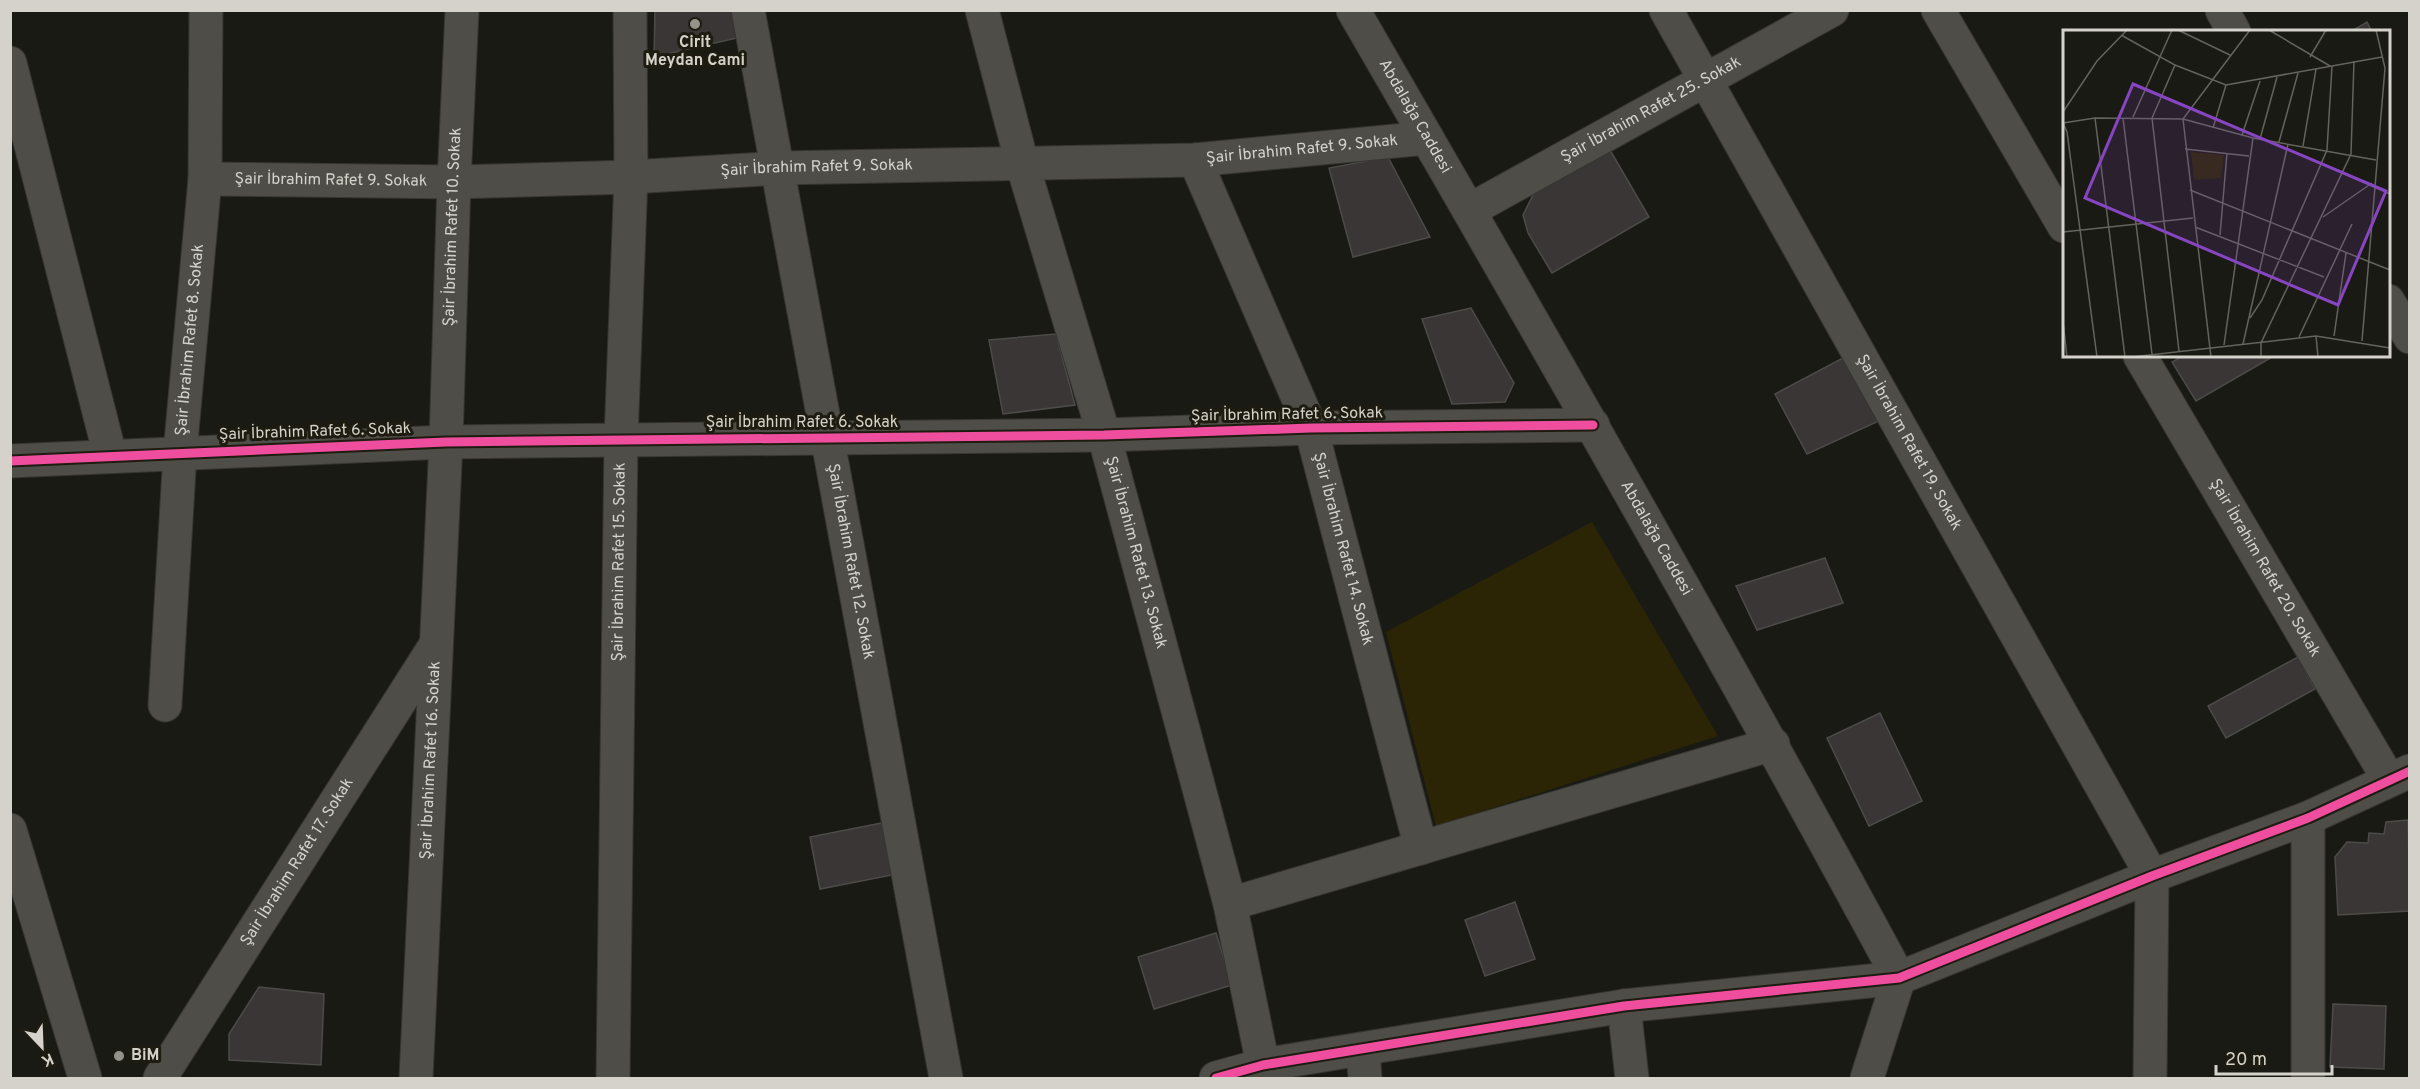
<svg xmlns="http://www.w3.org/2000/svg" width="2420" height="1089" viewBox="0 0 2420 1089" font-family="Overpass,sans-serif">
<rect width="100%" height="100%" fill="#1a1a14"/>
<!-- green -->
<path fill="#2b2505" d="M1592,522L1718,736L1436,826L1386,632Z"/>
<!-- building -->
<path fill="#393635" stroke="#4d4b4a" stroke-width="1.5" d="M655,10H733L737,38L654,57Z
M2367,22L2372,32H2350Z
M1610,150L1649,217L1552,273L1528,233L1523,215L1534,193Z
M1388,157L1430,237L1353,257L1329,168Z
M1471,308L1514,383L1505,402L1452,404L1422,319Z
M1056,334L1075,405L1003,414L989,340Z
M2183,356H2274L2196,401L2172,362Z
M1843,358L1881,420L1807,454L1775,394Z
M1825,558L1843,603L1757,630L1736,586Z
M2298,657L2315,689L2226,738L2208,706Z
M1880,713L1922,801L1869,826L1827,738Z
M2408,820L2410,911L2338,915L2335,857L2347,842L2368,843L2369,833L2384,834L2386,822Z
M882,823L892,875L820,889L810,837Z
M1515,902L1535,959L1485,976L1465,920Z
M1216,933L1232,985L1154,1009L1138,957Z
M259,987L324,994L321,1065L229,1060V1034Z
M2333,1004L2386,1006L2384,1069L2330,1067Z"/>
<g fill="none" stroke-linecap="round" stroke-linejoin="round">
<defs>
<g id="street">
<path id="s1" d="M748,10L946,1078"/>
<path id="s2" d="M982,10L1022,163L1104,435L1230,904L1263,1065"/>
<path id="s3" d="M1666,10L2152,876L2150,1078"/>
<path d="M1938,10L2064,226"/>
<path d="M2222,10L2234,32"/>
<path d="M10,63L110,455"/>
<path id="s4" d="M1195,160L1311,428L1421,848"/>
<path id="s5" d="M205,179L454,182L631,177L779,168L1195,160L1427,138"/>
<path id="s6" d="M1470,210L1832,10"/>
<path d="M2388,301L2410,337"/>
<path id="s7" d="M2140,356L2389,780"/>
<path d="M10,461L446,442L1104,435L1311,428L1593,425"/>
<path id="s8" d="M165,705L180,453L205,179L206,10"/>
<path d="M10,830L85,1078"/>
<path d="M1230,904L1773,744"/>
<path d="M1624,1006L1632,1078"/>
<path d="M1363,1050L1365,1078"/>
<path id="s9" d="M160,1078L435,646"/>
<path id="s10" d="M416,1078L446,442L454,182L462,10"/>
<path id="s11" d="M613,1078L621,439L631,177L630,10"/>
<path d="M2308,1078V818"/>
</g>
<g id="secondary">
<path id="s12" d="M1353,10C1539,331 1723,652 1899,978L1867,1078"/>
<path d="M1216,1078L1263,1065L1624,1006L1899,978L2152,876L2308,818L2410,771"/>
</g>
</defs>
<!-- street casing -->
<use href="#street" stroke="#363531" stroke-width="35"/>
<!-- secondary casing -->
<use href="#secondary" stroke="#363531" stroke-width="35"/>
<!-- street -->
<use href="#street" stroke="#4e4d48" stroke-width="33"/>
<!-- secondary -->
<use href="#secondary" stroke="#4e4d48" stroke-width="33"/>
<defs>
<path id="cycleway" d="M10,461L446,442L1104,435L1311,428L1593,425
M1216,1078L1263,1065L1624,1006L1899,978L2152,876L2308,818L2410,771"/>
</defs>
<!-- cycleway casing -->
<use href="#cycleway" stroke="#1e1c10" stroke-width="13"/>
<!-- cycleway -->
<use href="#cycleway" stroke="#ef4d9e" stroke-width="9"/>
</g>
<!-- markers -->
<g fill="#93928b" stroke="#1e1c10" stroke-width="2">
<circle cx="695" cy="24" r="6"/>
<circle cx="119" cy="1056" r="6"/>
</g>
<g text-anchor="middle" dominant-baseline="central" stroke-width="6" stroke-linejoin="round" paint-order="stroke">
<!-- poi labels -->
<g font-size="16" font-weight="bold" fill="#d4d2cb" stroke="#1e1c10">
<text x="695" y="43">Cirit<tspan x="695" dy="18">Meydan Cami</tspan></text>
<text x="131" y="1056" text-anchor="start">BiM</text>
</g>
<!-- street labels -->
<g font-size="16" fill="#d4d2cb" stroke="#1e1c10">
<text stroke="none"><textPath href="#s6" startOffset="207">Şair İbrahim Rafet 25. Sokak</textPath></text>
<text stroke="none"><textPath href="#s12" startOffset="123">Abdalağa Caddesi</textPath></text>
<text stroke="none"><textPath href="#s5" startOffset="1098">Şair İbrahim Rafet 9. Sokak</textPath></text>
<text stroke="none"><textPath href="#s5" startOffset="612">Şair İbrahim Rafet 9. Sokak</textPath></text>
<text stroke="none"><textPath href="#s5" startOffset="126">Şair İbrahim Rafet 9. Sokak</textPath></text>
<text stroke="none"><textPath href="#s10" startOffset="852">Şair İbrahim Rafet 10. Sokak</textPath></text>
<text stroke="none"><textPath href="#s8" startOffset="366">Şair İbrahim Rafet 8. Sokak</textPath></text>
<text transform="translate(1287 415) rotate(-1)">Şair İbrahim Rafet 6. Sokak</text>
<text x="802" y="423">Şair İbrahim Rafet 6. Sokak</text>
<text transform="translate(315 432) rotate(-2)">Şair İbrahim Rafet 6. Sokak</text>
<text stroke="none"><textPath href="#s3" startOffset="496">Şair İbrahim Rafet 19. Sokak</textPath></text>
<text stroke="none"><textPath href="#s12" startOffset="609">Abdalağa Caddesi</textPath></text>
<text stroke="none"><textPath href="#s4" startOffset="417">Şair İbrahim Rafet 14. Sokak</textPath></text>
<text stroke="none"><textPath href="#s2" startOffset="564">Şair İbrahim Rafet 13. Sokak</textPath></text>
<text stroke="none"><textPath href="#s11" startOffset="516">Şair İbrahim Rafet 15. Sokak</textPath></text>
<text stroke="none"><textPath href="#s1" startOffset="561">Şair İbrahim Rafet 12. Sokak</textPath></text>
<text stroke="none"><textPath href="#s7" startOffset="246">Şair İbrahim Rafet 20. Sokak</textPath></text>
<text stroke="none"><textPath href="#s10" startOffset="318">Şair İbrahim Rafet 16. Sokak</textPath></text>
<text stroke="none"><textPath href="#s9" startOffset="256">Şair İbrahim Rafet 17. Sokak</textPath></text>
</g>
</g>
<!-- overview -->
<g transform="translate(2063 30)">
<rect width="327" height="327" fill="#1a1a14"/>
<path d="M128,122L161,125L158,148L131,150Z" fill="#2b2505"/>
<path fill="none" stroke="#64645d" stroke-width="1.5" d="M115,0L167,25M206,0L267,36M58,5L112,35L89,88L116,321M247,27L263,0M112,35L163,55L319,27M0,82L34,31L64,0M70,87L109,0M32,88L62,327M60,88L89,324M0,93L32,88L120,89L190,108L313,130M0,93L4,102L34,327M150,98L163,55M179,105L197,51M197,109L214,47M216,112L235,43M240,116L253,39M122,119L186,126M259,134L327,164M127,160L327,240M260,187L309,153M132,197L261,247M0,202L130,188M157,205L164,123M187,288L199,270L264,120L269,36M0,291L4,327M253,306L255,327M271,306L283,223M236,307L289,194M299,311L322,38L313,0M180,314L225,114M161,315L190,108M69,327L253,306L327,318M148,327L120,89L187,0M198,327V313L288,124L291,31"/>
<path fill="#8845c1" fill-opacity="0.15" stroke="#8845c1" stroke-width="3" d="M70,54L323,161L275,275L22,168Z"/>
<rect width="327" height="327" fill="none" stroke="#d4d2cb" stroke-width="3"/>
</g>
<!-- border -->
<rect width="2420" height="1089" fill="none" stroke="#d4d2cb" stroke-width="24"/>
<!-- north arrow -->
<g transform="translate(42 1047) rotate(157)" stroke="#1e1c10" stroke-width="4.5" paint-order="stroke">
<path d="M0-4.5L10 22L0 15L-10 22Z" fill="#d4d2cb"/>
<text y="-9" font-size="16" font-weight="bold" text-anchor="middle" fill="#d4d2cb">K</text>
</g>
<!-- scale -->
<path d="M2216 1065v9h116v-9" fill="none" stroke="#d4d2cb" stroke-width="3"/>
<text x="2225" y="1065" font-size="18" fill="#d4d2cb" stroke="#1e1c10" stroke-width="4.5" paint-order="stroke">20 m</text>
</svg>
